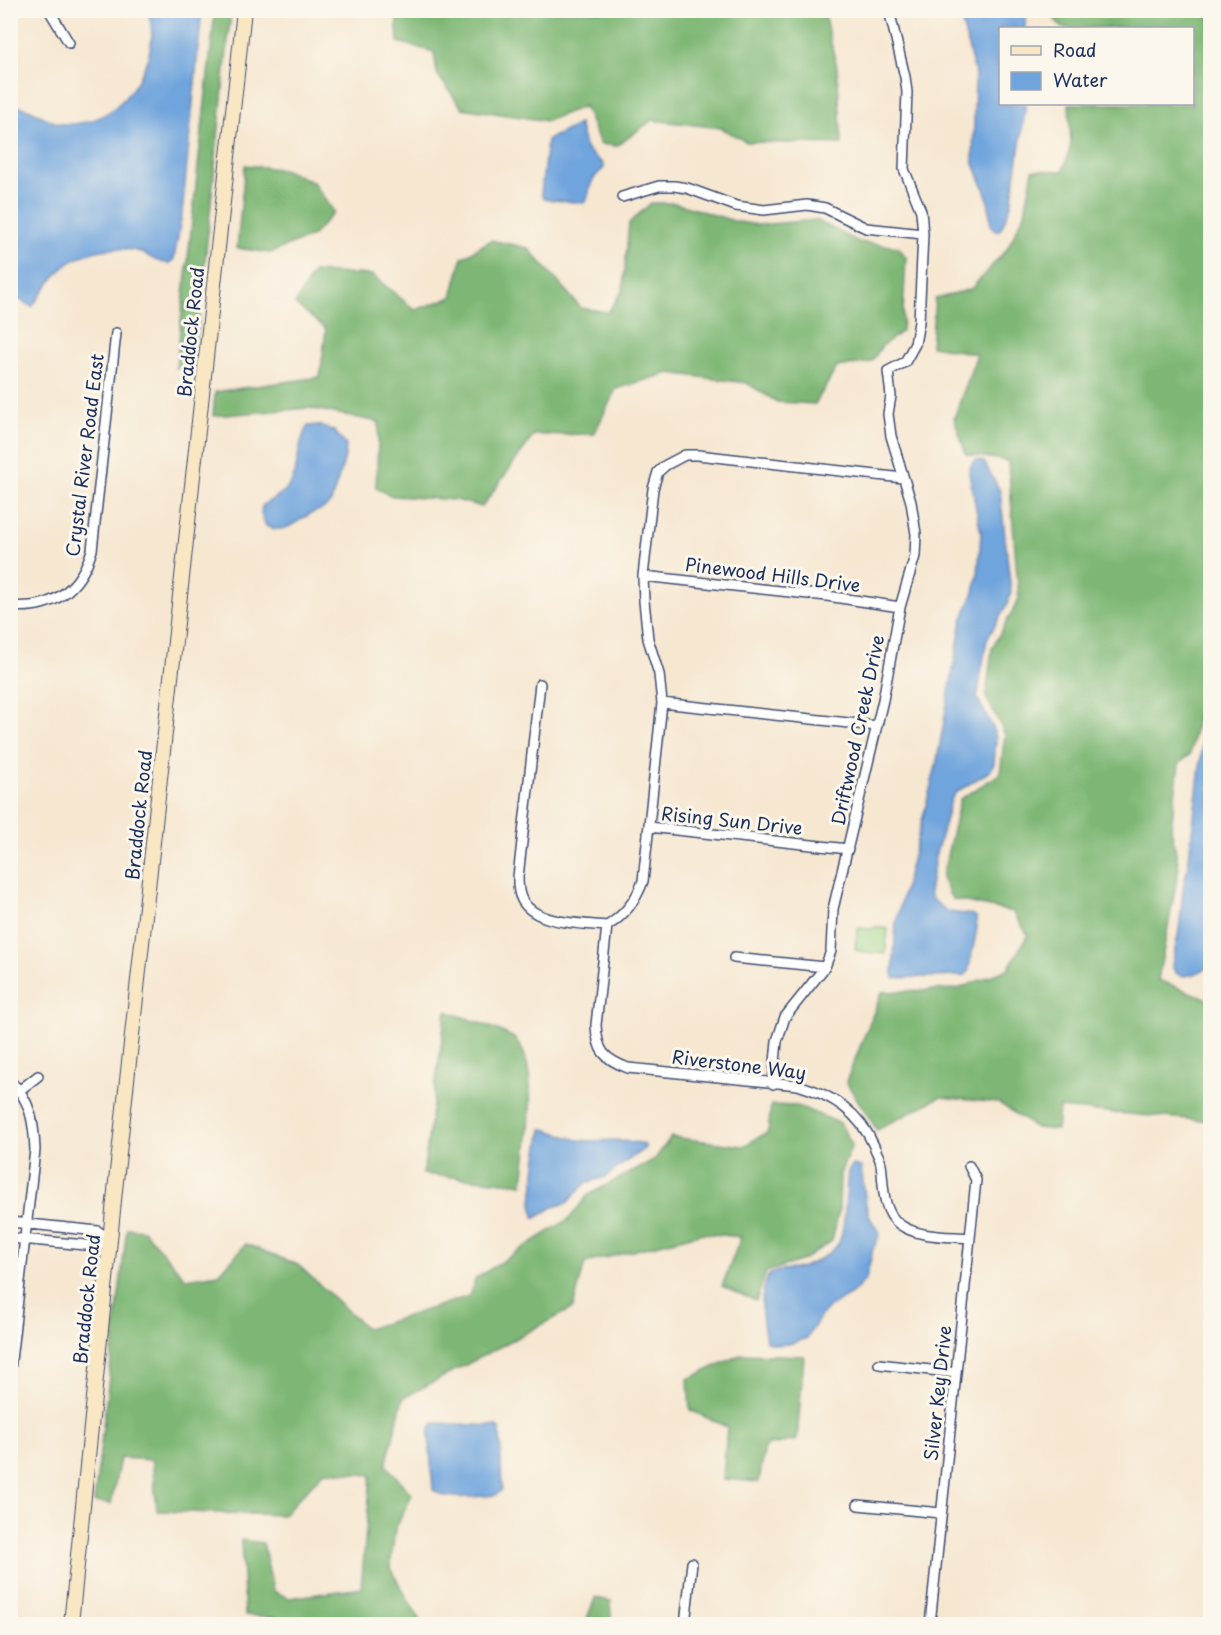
<svg xmlns="http://www.w3.org/2000/svg" width="1221" height="1635" viewBox="0 0 1221 1635" font-family="'Playpen Sans',sans-serif">
<rect width="100%" height="100%" fill="#fbf7ec"/>
<filter id="ink" filterUnits="userSpaceOnUse"><feTurbulence type="fractalNoise" baseFrequency=".0167" numOctaves="2"/><feDisplacementMap in="SourceGraphic" scale="12" xChannelSelector="R" yChannelSelector="G"/><feConvolveMatrix kernelMatrix="1 2 1 2 8 2 1 2 1" color-interpolation-filters="sRGB"/></filter>
<filter id="wash" filterUnits="userSpaceOnUse"><feTurbulence type="fractalNoise" baseFrequency=".008" numOctaves="4" result="noise"/><feDisplacementMap in="SourceGraphic" scale="24" xChannelSelector="R" yChannelSelector="G"/><feGaussianBlur stdDeviation="1.35" result="paint"/><feColorMatrix in="noise" values="0 0 0 0 0 0 0 0 0 0 0 0 0 0 0 0 0 1.4 0 .05"/><feComposite in="paint" operator="in"/></filter>
<g filter="url(#wash)">
<rect width="100%" height="100%" fill="#f6e7d1"/>
<!-- green -->
<path fill="#9dd688" stroke="#5c8273" stroke-width="1.5" d="M875,927L888,929L885,954L857,951L855,948L858,928L872,929Z"/>
<!-- forest -->
<path fill="#7eb774" stroke="#4c7369" stroke-width="1.5" d="M215,11H231L194,366L176,368Z
M396,11H823L837,67L842,144L747,142L721,128L652,120L617,146L600,144L584,106L547,121L462,108L437,74L434,52L398,42Z
M1048,11H1210V653L1190,754L1179,764L1171,828L1179,868L1158,980L1210,1000V1121L1059,1108L1057,1130L1036,1128L999,1103L940,1097L877,1130L846,1082L882,992L958,989L1008,969L1028,935L1013,912L952,899L942,878L960,799L1000,774L1005,734L986,697L992,648L1019,599L1008,461L966,454L954,418L977,354L931,346L935,299L971,289L1007,249L1025,213L1033,170L1063,171L1071,145L1069,104H1192V28H1062Z
M245,165L286,170L313,182L334,212L312,236L270,253L237,248Z
M651,203H675L734,221L758,225L816,220L859,242L898,247L906,257L902,331L882,346L871,362L837,367L815,404L777,402L747,383L669,373L616,389L594,434L534,435L482,507L456,500L392,496L376,488L379,422L309,408L213,416L215,392L320,377L326,329L295,304L313,272L372,275L415,310L452,297L462,258L491,240L528,248L581,308L608,312L623,290L629,223Z
M446,1011C458,1015 509,1033 515,1039C542,1067 526,1148 523,1184L423,1174Z
M771,1105L797,1106L840,1123L852,1145L840,1174L839,1211L832,1241L803,1260L766,1272L756,1301L722,1286L741,1237L703,1233L585,1263L573,1308L403,1398L386,1465L412,1495L395,1529L390,1568L422,1624H297V1619L245,1615L241,1540L263,1543L273,1591L289,1598L361,1588L371,1475L325,1471L283,1515L157,1511L152,1460L120,1458L111,1504L94,1502L127,1228L143,1230L186,1279L219,1274L246,1244L298,1265L367,1329L469,1296L476,1278L569,1219L588,1195L655,1159L671,1137L744,1146L768,1132Z
M742,1354L804,1356L797,1440L765,1446L759,1482L723,1479L727,1427L690,1410L688,1379Z
M595,1598L611,1601V1624H585Z"/>
<!-- water -->
<path fill="#70a4dd" stroke="#466a9e" stroke-width="1.5" d="M147,11H202L182,214L174,259L170,263C158,264 150,256 140,252C113,243 76,252 57,274C48,284 40,296 32,307L11,295L10,128L13,109L16,106C35,107 47,124 66,124C81,124 98,120 110,111C138,92 162,45 147,11Z
M959,11H1024L1026,15L1025,28H1000V104H1026L1011,205L1001,229L996,231L991,226L988,199L973,161L975,74Z
M579,124L586,149L603,164L604,168C599,173 593,177 591,184C588,191 590,197 584,203L544,199L541,194L547,140Z
M318,425L334,431L346,445L345,457L331,502C325,510 319,510 310,514C295,522 285,535 266,526L261,514L262,506C271,499 283,495 289,486C300,470 296,444 308,426Z
M976,460L984,462L1000,491L1011,592L1008,603L987,639L977,698L994,729L996,740L994,764L990,771L955,793L951,800L935,857L929,893L932,899L948,912L974,915L976,917L977,928L968,973L962,976L894,978L893,974L896,922L936,766L962,620L974,592L978,574L981,533L969,473L972,463Z
M1210,710V952L1205,969C1194,975 1176,982 1172,965L1179,930L1184,882L1188,866L1203,740Z
M542,1129C551,1129 568,1138 579,1140C592,1142 606,1140 618,1140L623,1142L625,1141L631,1143C635,1141 640,1143 645,1144V1148L605,1177L586,1183L567,1203L553,1207L536,1218L534,1217L532,1202L536,1163Z
M853,1165L861,1167L866,1204L869,1216L880,1234L873,1249L866,1279L852,1294L830,1306L820,1317L807,1338C795,1343 777,1348 766,1341C762,1318 758,1298 768,1276C778,1268 791,1271 803,1267C814,1263 831,1254 838,1244C846,1231 846,1188 848,1171Z
M435,1423L496,1426L500,1430L502,1490L496,1495C477,1496 449,1502 433,1490L429,1435L431,1426Z"/>
</g>
<g filter="url(#ink)">
<g fill="none" stroke-linecap="round" stroke-linejoin="round">
<defs>
<path id="street" d="M49,10L69,43
M622,197L659,186H674L687,188L736,206L764,210L807,205L825,208L866,228L923,234
M903,478L698,455H685L666,465L658,472L653,489L643,576L644,601L648,639L659,674L662,703L643,881C636,901 625,915 607,926L596,1025C597,1051 604,1059 628,1068L798,1085C834,1096 859,1112 874,1146C876,1152 880,1158 881,1164C884,1183 881,1210 899,1224C918,1238 948,1236 970,1238
M643,576L827,596L900,607
M10,606C53,610 80,590 92,550L116,333
M540,684L518,877C518,885 518,893 522,900C536,925 582,923 607,926
M662,703L877,726
M649,827L848,849
M734,958L825,967
M10,1081C31,1099 34,1124 35,1150L10,1369
M773,1084L777,1041L785,1017L825,967L831,951L833,909L883,700L900,607L915,556L916,534L911,502L891,436L888,414L891,396L888,371L905,362L915,344L919,322L923,234L921,211L904,169L907,92L905,77L889,10
M20,1090L38,1076
M10,1222L98,1231L110,1240L96,1246L10,1238
M879,1364L956,1373
M858,1505L941,1513
M685,1624L692,1563
M930,1624L976,1180L969,1166"/>
<path id="secondary" d="M71,1624L116,1181L244,10"/>
</defs>
<!-- street casing -->
<use href="#street" stroke="#3c4b6f" stroke-width="12"/>
<!-- secondary casing -->
<use href="#secondary" stroke="#3c4b6f" stroke-width="16"/>
<!-- street -->
<use href="#street" stroke="#fff" stroke-width="9"/>
<!-- secondary -->
<use href="#secondary" stroke="#f9e7c3" stroke-width="14"/>
</g>
</g>
<g text-anchor="middle" dominant-baseline="central" stroke-width="6" stroke-linejoin="round" paint-order="stroke">
<!-- street labels -->
<g font-size="18" fill="#1b2f5e" stroke="#fbf7ec">
<text transform="translate(190 332) rotate(-84)">Braddock Road</text>
<text transform="translate(84 455) rotate(-83)">Crystal River Road East</text>
<text transform="translate(773 574) rotate(7)">Pinewood Hills Drive</text>
<text transform="translate(857 730) rotate(-78)">Driftwood Creek Drive</text>
<text transform="translate(138 815) rotate(-84)">Braddock Road</text>
<text transform="translate(732 820) rotate(6)">Rising Sun Drive</text>
<text transform="translate(739 1064) rotate(7)">Riverstone Way</text>
<text transform="translate(86 1299) rotate(-84)">Braddock Road</text>
<text transform="translate(937 1393) rotate(-84)">Silver Key Drive</text>
</g>
</g>
<!-- margin -->
<rect width="1221" height="1635" fill="none" stroke="#fbf7ec" stroke-width="36"/>
<!-- legend -->
<rect x="999" y="27" width="195" height="78" fill="#fbf7ec" stroke="#a1a7b3" stroke-width="1.5"/>
<rect x="1011" y="46" width="30" height="9" fill="#f9e7c3" stroke="#a1a7b3" stroke-width="1.5"/>
<text x="1053" y="57" font-size="18" fill="#1b2f5e">Road</text>
<rect x="1011" y="72" width="30" height="18" fill="#70a4dd" stroke="#a1a7b3" stroke-width="1.5"/>
<text x="1053" y="87" font-size="18" fill="#1b2f5e">Water</text>
</svg>
